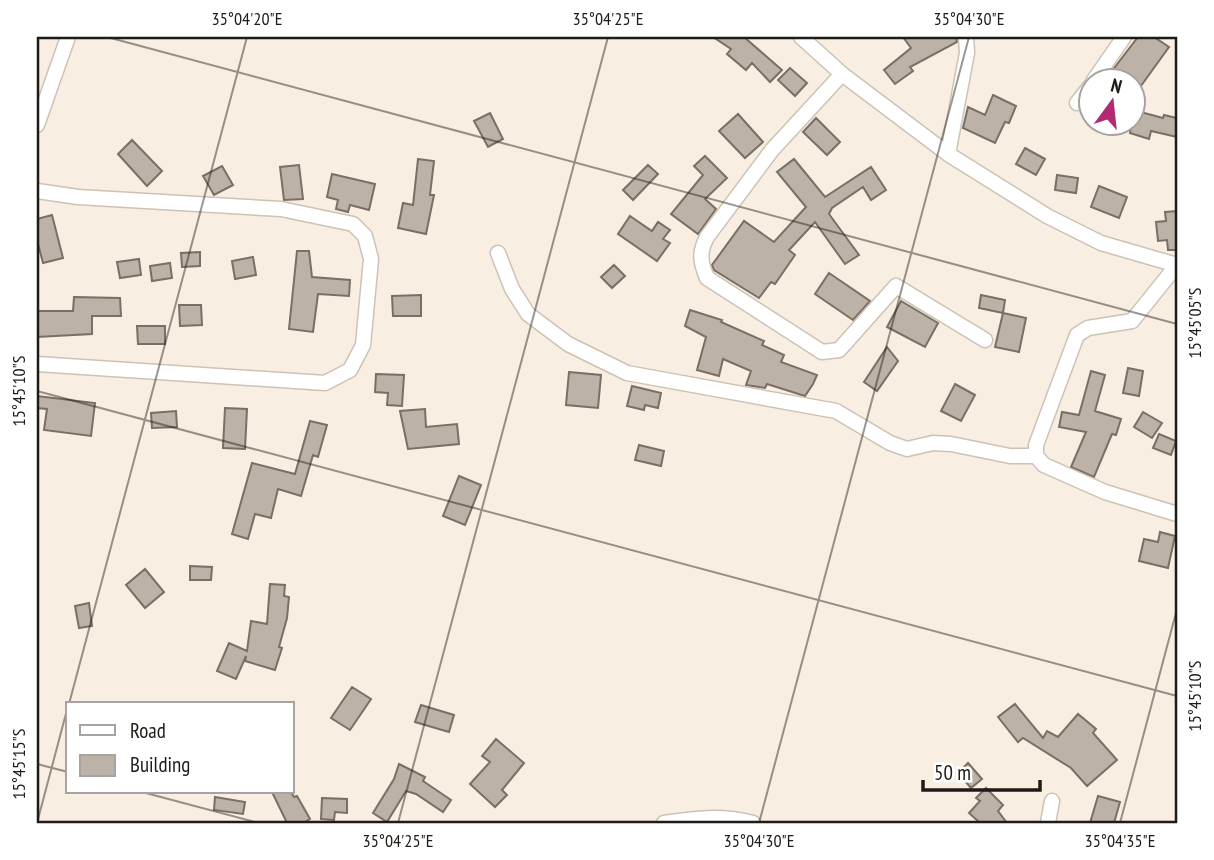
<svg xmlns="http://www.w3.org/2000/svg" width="1214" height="860" viewBox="0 0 1214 860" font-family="'PT Sans Narrow',sans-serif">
<rect width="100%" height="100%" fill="#f8eee1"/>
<!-- building -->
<path fill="#bdb2a7" stroke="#796f65" stroke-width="2" d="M713,37H744L782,70L770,82L752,63L746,70L727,54L731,49Z
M903,37H956L957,42L910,67L913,71L895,84L884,70L911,48Z
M1138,37H1154L1169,47L1133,97V80H1105Z
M790,68L807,83L795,96L778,80Z
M993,95L1016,106L1009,123L1005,122L995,143L963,128L968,107L985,115Z
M1133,110L1163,118L1164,115L1177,118V137L1151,131L1149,139L1130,133Z
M490,113L503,139L488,147L474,121Z
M738,114L763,142L745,158L719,131Z
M816,118L840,142L827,155L803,132Z
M132,140L162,171L147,186L118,154Z
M1025,148L1045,159L1036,175L1016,164Z
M705,156L727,178L705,199L716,209L698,234L671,214L703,175L694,166Z
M418,159L434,161L430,195H434L426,234L398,228L403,203L413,205Z
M794,159L825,197L871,167L886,190L871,200L863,187L832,208L829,214L859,255L845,264L815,222L789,250L795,255L775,284L771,282L759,298L714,270L712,265L744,221L774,242L806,207L777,172Z
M299,165L303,199L284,200L280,167Z
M648,165L658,174L633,200L623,190Z
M222,166L233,185L214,195L203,176Z
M332,174L375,184L369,210L350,205L348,212L336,209L338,200L327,197Z
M1057,175L1078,178L1076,193L1055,190Z
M1099,186L1127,197L1119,218L1091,207Z
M1177,211V250H1168L1167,240L1158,241L1156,222L1166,221L1165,212Z
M52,215L63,258L43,263L37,240V219Z
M630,216L652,231L658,222L670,230L663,239L670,243L657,261L618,234Z
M297,251H309L312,277L350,280L349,296L318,294L313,332L289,329Z
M200,252V266L182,267L181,253Z
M253,257L256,275L235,279L232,261Z
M139,259L141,275L120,278L117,262Z
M170,263L172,278L152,281L150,266Z
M614,265L625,276L612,288L601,277Z
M829,273L870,301L853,320L815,294Z
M421,295V316H393L392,296Z
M981,295L1005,300L1003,313L979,308Z
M74,297L120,298L121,316H92V334L37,337V311H73Z
M901,301L938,323L925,347L887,327Z
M179,305H201L202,325L180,326Z
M690,310L722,320L721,322L764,341L762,345L784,355L781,362L817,375L813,384L805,396L767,384L765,388L746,385L751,371L723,359L719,376L697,370L706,337L685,326Z
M1003,313L1026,318L1019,352L995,347Z
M137,326H165V344H138Z
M887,347L898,361L877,391L864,382Z
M1128,368L1143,371L1139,396L1123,393Z
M1091,371L1105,375L1095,411L1121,419L1116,435L1112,434L1094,477L1071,467L1086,432L1059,427L1062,412L1079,415Z
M569,372L601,375L598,408L566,405Z
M376,374L404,375L402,406L387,405L388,393L375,392Z
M955,384L975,395L961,421L941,411Z
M632,386L661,393L658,408L645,405L644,410L627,406Z
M37,396L95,403L91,436L44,430L47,409L37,408Z
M225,408L247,409L245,449L223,448Z
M425,409L426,427L457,424L459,444L408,449L400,411Z
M176,411L177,427L152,428L151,413Z
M1143,412L1162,423L1152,438L1134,427Z
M310,421L327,425L318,457L313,455L301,496L278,489L271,518L255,514L248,539L232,534L252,463L295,474Z
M1159,434L1176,441L1171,455L1153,448Z
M639,445L664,451L661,466L635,460Z
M459,476L481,485L465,525L443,516Z
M1160,532L1175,536L1168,568L1139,561L1144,539L1158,542Z
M190,566L212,567L211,580H190Z
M145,569L164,592L145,608L126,585Z
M270,584L285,585L284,596L289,597L287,618L279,647L282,648L275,670L245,661L246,656L236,679L217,671L229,643L247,651L251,621L267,624Z
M89,603L92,626L79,628L75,606Z
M352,687L371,699L350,730L331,718Z
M1015,704L1043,738L1047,731L1058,737L1078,714L1096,729L1093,733L1117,760L1087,786L1071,768L1023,738L1018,742L998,717Z
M421,705L454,715L449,732L415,722Z
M496,739L524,763L502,790L507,795L495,807L470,784L490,762L482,756Z
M968,763L982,779L971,788L958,773Z
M399,764L425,777L423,781L451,800L443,812L416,794L406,791L387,822L373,813L394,779Z
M986,788L1003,805L998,811L1007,823H980L969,813L980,801L976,798Z
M272,792H291L294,797L297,796L310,819L303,823H287Z
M1098,796L1120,802L1114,823H1090Z
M215,797L245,802L243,814L214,810Z
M322,798L347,799V813L335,812L334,820L321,819Z"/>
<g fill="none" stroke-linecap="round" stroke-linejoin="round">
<defs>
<path id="street" d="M801,37L842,74L948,154L1047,216L1101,243L1177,265
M842,74L772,150L707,237C699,252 700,262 707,278L822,352L839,350L896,286L985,340
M1094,80L1124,37
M1077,103L1092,84
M37,125L68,37
M948,154L967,53L966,37
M37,191L78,197L281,209L353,224L365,236L371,259L363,345L350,370L325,383L37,364
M498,253L512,289L528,314L568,344L627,373L836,411L890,443L907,449L933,443L951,444L1010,456H1036
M1177,265L1132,321L1088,328L1077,335L1036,445V456L1044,465L1105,492L1177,514
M664,823C694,818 723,815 753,823
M1048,823L1052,801"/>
</defs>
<!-- street casing -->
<use href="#street" stroke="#ccc2b6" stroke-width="17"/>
<!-- street -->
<use href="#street" stroke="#fff" stroke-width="14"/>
</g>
<!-- ticks -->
<path fill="none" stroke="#1f1b17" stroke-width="2" stroke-opacity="0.45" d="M107,37L1177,324M37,391L1177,696M69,704L247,37M37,764L68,772M142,792L259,823M37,823L68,706M398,823L608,37M759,823L969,37M1120,823L1177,609"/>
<!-- border -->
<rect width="1214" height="860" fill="none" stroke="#ffffff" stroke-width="77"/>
<!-- legend -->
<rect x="66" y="702" width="228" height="91" fill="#ffffff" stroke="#a5a4a2" stroke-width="2"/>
<rect x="80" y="725" width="35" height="10" fill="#ffffff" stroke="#a5a4a2" stroke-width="2"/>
<text x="130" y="738" font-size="21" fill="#1f1b17">Road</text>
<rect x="80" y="755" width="35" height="21" fill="#bdb2a7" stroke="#a5a4a2" stroke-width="2"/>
<text x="130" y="772" font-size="21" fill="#1f1b17">Building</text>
<!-- north arrow -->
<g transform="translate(1112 102) rotate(15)"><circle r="33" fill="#ffffff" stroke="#a5a4a2" stroke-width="2"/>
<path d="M0-5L12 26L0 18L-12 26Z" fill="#b12b71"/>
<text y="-10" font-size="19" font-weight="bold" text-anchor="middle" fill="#1f1b17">N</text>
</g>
<!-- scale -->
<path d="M923 780v10h117v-10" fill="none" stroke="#1f1b17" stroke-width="3.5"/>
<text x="934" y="780" font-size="21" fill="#1f1b17" stroke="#ffffff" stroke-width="5" paint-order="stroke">50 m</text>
<rect x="38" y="38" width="1138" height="784" fill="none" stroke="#1f1b17" stroke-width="2.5"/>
<g font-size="18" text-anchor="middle" fill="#1f1b17">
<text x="247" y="25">35°04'20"E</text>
<text x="608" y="25">35°04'25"E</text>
<text x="969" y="25">35°04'30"E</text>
<text transform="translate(1195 323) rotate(-90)" y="6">15°45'05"S</text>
<text transform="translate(19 391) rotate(-90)" y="6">15°45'10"S</text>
<text transform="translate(1195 696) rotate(-90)" y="6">15°45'10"S</text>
<text transform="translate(19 764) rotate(-90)" y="6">15°45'15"S</text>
<text x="398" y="847">35°04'25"E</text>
<text x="759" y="847">35°04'30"E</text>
<text x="1120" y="847">35°04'35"E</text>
</g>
</svg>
